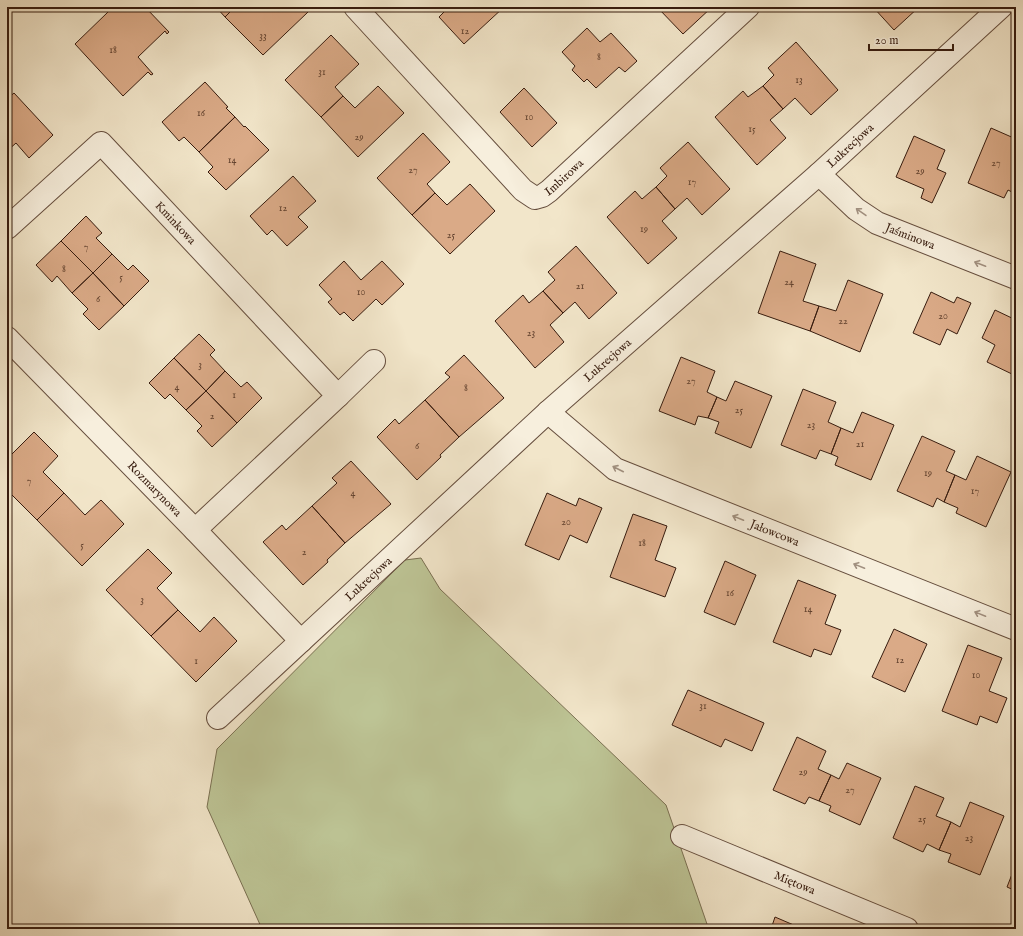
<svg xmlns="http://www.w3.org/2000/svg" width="1023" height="936" viewBox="0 0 1023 936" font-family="'IM FELL English',serif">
<rect width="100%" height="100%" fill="#f2e6ca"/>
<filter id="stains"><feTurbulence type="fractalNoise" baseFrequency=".005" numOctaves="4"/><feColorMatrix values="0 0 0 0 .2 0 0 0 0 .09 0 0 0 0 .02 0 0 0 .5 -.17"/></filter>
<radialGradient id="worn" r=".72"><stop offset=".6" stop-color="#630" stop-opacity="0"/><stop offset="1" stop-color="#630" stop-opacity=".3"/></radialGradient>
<!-- green -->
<path fill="#bdc495" stroke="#7a7052" d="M421,558L440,589L666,805L708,927L706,929H262L207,807L217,749L405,560Z"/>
<!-- building -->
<path fill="#daaa87" stroke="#371c0f" d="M103,7H145L169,32L167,34L165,31L138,57L153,74L151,75L148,72L123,96L75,44L108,12Z
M216,7H235L225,17Z
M235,7H303L308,12L263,55L225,17Z
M449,7H504L464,44L439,17Z
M657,7H712L683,34Z
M873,7H919L894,30Z
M587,28L600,42L611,33L637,61L625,72L619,67L596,88L587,79L584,82L572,70L575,66L562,52Z
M331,35L359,64L335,87L343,96L321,117L285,80Z
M796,42L838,90L811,115L795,98L783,109L763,86L774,75L768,68Z
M205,82L228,107L226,108L235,117L199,152L184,137L179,141L162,122Z
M378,86L404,113L358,157L321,117L343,96L355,108Z
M763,86L783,109L770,120L786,138L757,165L715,117L743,91L748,97Z
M524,88L557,123L532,147L500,112Z
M14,93L53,135L29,158L16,143L7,151V99Z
M235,117L244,127L245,126L269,150L226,190L208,172L213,167L199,152Z
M991,128L1016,139V162L1015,165H1016V194L1008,190L1004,198L968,183Z
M423,133L450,162L427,184L435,193L412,215L377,178Z
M914,136L945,150L937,169L946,173L932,203L921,198L924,189L896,177Z
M688,142L730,189L702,215L687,198L675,209L656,187L667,176L660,168Z
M293,176L316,201L298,217L308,227L287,246L272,230L267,235L250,216Z
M470,184L495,211L450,254L412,215L435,193L447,205Z
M656,187L675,209L662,221L677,238L648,264L607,217L635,191L642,199Z
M86,216L102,233L96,238L112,254L93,273L61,241Z
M61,241L93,273L72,293L57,276L52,282L36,265Z
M576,246L617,293L589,319L575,302L563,313L543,291L555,280L548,272Z
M780,251L816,264L803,301L819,306L810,331L758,313Z
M112,254L128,270L133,265L149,281L124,306L93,273Z
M344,261L361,280L382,261L404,284L382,305L376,299L353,321L344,312L340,315L328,302L332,299L319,285Z
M93,273L124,306L99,330L83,314L88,309L72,293Z
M848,280L883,294L860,352L810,331L819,306L836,311Z
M543,291L563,313L550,325L564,342L535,368L495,321L523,295L529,303Z
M931,292L954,303L957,297L971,303L957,334L947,329L940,345L913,333Z
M995,310L1016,320V370L1014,375L987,362L995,345L982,338Z
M199,334L215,350L210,355L225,371L206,391L174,358Z
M464,355L504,398L459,437L425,400L450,377L445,373Z
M681,357L715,371L707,392L717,397L708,418L698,416L695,425L659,411Z
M174,358L206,391L186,410L170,394L165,399L149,383Z
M225,371L241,387L247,382L262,398L237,423L206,391Z
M735,381L772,396L751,448L715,433L719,422L708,418L717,397L726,401Z
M803,389L836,402L828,422L841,428L831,454L820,450L816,459L781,445Z
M206,391L237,423L212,447L197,431L202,426L186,410Z
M425,400L459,437L440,455L441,457L417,480L377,437L395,419L399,424Z
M862,412L894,425L871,480L835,465L838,457L831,454L841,428L853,433Z
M34,432L58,456L43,472L64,493L37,520L7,490V459Z
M922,436L955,451L946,471L955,475L944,502L937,498L933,507L897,491Z
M977,456L1011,472L986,527L956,513L958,508L944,502L955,475L966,480Z
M351,461L391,504L345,543L312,506L337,483L332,478Z
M64,493L85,515L101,500L124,524L82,566L37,520Z
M547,493L576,506L579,498L602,508L587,543L570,535L559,560L525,545Z
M312,506L345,543L327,560L328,562L303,585L263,542L282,525L286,530Z
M633,514L667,526L655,560L676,568L665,597L610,577Z
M148,549L172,573L157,588L178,610L151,636L106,590Z
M725,561L756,575L735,625L704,612Z
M798,580L836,595L825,624L841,630L831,655L814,649L811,657L773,642Z
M178,610L200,632L214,617L237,641L196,682L151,636Z
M894,629L927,644L905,692L872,677Z
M968,645L1002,658L989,691L1007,698L997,723L980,716L977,725L942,711Z
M688,690L764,723L752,751L725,739L721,747L672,725Z
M797,737L826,751L818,769L831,775L819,801L809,797L805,804L773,790Z
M847,763L881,778L860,825L829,811L831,806L819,801L831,775L839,779Z
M915,786L944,798L936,816L951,822L939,850L927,844L923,852L893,838Z
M970,802L1004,816L980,875L948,862L951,854L939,850L951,822L960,827Z
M1016,864V891L1007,887Z
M775,917L803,929H771Z"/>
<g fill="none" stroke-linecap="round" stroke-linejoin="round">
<defs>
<g id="minor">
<path id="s1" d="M355,7L523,190L535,198L542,196L549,191L748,7"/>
<path id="s2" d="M819,174L856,209L877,223L1016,278"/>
<path id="s3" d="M7,228L101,143L338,396L195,530"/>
<path id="s4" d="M7,338L195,530L301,641"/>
<path d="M338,396L374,361"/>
<path id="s5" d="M548,412L615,469L1016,629"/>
<path id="s6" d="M218,718L548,412L819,174L1001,7"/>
<path id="s7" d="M682,836L907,929"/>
</g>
</defs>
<!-- minor casing -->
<use href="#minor" stroke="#664e3e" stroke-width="24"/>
<!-- minor -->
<use href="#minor" stroke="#f7efdd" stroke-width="22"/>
</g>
<!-- one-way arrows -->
<defs><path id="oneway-shaft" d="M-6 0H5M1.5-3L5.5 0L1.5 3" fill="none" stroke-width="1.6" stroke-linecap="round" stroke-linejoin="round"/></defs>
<g stroke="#a19080">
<use href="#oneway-shaft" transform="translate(861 212) rotate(-145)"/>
<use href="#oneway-shaft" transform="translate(980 264) rotate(-159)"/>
<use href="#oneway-shaft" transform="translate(618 469) rotate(-153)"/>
<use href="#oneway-shaft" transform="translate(738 518) rotate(-158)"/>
<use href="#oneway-shaft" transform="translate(859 566) rotate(-158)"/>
<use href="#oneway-shaft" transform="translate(980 614) rotate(-158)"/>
</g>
<g text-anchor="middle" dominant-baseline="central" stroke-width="4" stroke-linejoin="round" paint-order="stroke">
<!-- number labels -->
<g font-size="10" fill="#60402d">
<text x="465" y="31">12</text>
<text x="263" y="36">33</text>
<text x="113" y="50">18</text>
<text x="599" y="57">8</text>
<text x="322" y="72">31</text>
<text x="799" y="80">13</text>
<text x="201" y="113">16</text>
<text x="529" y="117">10</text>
<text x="752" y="129">15</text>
<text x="359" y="137">29</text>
<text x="232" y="160">14</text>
<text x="996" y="163">27</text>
<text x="413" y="170">27</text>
<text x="920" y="171">29</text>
<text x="692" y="182">17</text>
<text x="283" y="208">12</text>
<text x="644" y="229">19</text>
<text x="451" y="235">25</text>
<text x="86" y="247">7</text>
<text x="64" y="269">8</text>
<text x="121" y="277">5</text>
<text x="789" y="282">24</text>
<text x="580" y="286">21</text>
<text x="361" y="292">10</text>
<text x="98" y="299">6</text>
<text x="943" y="316">20</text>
<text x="843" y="321">22</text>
<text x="531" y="333">23</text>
<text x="200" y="365">3</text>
<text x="691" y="381">27</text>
<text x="177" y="387">4</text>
<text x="466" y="388">8</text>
<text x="234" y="395">1</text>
<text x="739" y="410">25</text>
<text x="212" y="416">2</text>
<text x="811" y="425">23</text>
<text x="860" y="444">21</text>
<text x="417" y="446">6</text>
<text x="928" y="473">19</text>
<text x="29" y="481">7</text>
<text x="975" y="491">17</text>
<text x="353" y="493">4</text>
<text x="566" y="522">20</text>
<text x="642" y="543">18</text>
<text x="82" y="545">5</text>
<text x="304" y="552">2</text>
<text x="730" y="593">16</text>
<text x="142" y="600">3</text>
<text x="808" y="609">14</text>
<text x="900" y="660">12</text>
<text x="196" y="661">1</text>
<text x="976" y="675">10</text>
<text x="703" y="706">31</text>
<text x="803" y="772">29</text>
<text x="850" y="790">27</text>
<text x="922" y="819">25</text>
<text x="969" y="838">23</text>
</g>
<!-- street labels -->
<g font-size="12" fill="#371c0f" stroke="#f7efdd">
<text stroke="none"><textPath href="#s6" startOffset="853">Lukrecjowa</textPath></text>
<text stroke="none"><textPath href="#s1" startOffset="299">Imbirowa</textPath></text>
<text stroke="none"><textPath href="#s3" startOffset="236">Kminkowa</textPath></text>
<text stroke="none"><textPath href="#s2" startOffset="112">Jaśminowa</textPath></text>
<text stroke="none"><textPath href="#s6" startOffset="529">Lukrecjowa</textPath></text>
<text stroke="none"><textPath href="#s4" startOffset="211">Rozmarynowa</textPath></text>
<text stroke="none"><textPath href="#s5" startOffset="260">Jałowcowa</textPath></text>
<text stroke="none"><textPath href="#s6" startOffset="205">Lukrecjowa</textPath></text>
<text stroke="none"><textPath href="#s7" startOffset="122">Miętowa</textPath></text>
</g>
</g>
<!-- margin -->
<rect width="1023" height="936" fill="none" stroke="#f2e6ca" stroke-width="24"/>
<rect x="8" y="8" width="1007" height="920" fill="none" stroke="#371c0f" stroke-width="2"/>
<rect x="12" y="12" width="999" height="912" fill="none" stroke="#371c0f"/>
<!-- scale -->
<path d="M869 44v6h84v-6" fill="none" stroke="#371c0f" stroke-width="2"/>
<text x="875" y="44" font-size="12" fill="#371c0f" stroke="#f7efdd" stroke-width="3" paint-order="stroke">20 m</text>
<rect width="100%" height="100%" filter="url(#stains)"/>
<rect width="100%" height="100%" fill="url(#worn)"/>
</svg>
